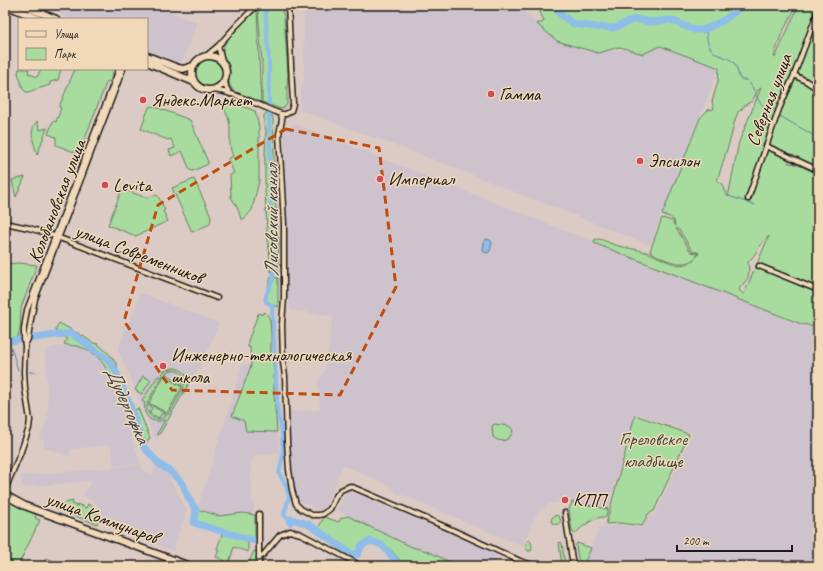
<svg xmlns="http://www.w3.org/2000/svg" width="823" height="571" viewBox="0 0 823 571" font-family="Caveat,sans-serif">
<rect width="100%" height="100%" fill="#dccbc4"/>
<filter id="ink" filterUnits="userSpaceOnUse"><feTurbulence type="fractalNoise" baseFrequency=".025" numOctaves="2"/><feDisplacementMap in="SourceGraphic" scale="8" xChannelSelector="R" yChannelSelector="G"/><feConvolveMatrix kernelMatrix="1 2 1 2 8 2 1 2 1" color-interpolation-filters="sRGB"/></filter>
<g filter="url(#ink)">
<!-- built -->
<path fill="#cec2cc" d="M59,5H151L197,23L181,65L147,51V19H70L61,15L59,10Z
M306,5H505L520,8L557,41L598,53L619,50L660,46L719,68L650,245L429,158L300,110L301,86H304V14Z
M295,124L818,330V566H583L599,527L620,525L643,528L649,516L654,517L693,433L635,413L608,509L567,501L549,504L543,508L537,513L522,546L395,492L393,488L390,486L343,465L323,512L299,501L293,489L289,442V412L320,410L318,380L325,371L333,316L290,310L288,296L287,205L288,203V197L286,194L284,129Z
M141,293L219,323L204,359L181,400L156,441L133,384L121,356L117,352Z
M66,345L77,346L84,348L97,355L103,363L112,379L124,404L133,441L141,464L114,466L111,445L72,449L69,456L43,447L45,441L39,439L47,420L48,406L46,358L44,352L51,348Z
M243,363L251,366L232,416L244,421L246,431L277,432L280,454L255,455L253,460L250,463L252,498L255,507L252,514L243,513L219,516L197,509L211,466Z
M141,465L142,469L152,475L157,465L170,475L169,477L187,510L175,544L174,551L103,524L101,509L93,501L82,495L91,483V481L22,487L21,476Z
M347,490L497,554L491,566H458L427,551L412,547L366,525L337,510Z"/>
<!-- green -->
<path fill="#a8dc9f" stroke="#627c5e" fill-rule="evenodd" d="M268,5H279L282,10L284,17L288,74L287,88V104L284,108L281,109L262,102V61L258,11Z
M539,5H597L605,7L619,5H797L781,35L774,56L775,58L799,5H818V173L790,159L788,163L796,164L818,174V329L805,324L804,325L594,243V240C601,237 608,243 615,245C625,248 636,249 646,252C665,258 682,276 699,254L698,252H693L680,231L676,228L691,252L698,253C690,272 662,260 650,251L662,218L673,221V223L675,226L674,220C668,215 668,217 662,215L700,118L708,110L714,109L712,102L718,81L719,68L660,46L643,54L620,47L598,53L557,41L537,24L539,23H541L543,22L544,20L541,15ZM761,88L739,142L728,197L726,194L727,192L724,191L723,185L717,181L731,137L734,123L738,112L742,109L745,105L752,101L758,90ZM769,236L744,294C741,293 740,291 739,289L748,278L749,270L748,262C756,255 761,242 769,236Z
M257,10L261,104C250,100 232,96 229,82C229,78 230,74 230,70C229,63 224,59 223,53C222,36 245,20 257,10Z
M194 73a15 15 0 1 1 30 0a15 15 0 1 1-30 0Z
M19,69H29L28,73L37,77L41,69H61L58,80L50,82V85L28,92H26L23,89L18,73Z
M75,69L78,70V69H114L110,82L107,81L79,154L56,145V137L48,134L53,121L56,122L61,108L59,107Z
M226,100L255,111L259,127V181L252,210L244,219H241L238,209L231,197L230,175L234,173L228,159L233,156C227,143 232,134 229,121C227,110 222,113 226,100Z
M153,106L190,120L208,162V164L193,171L190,170L182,151L171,156L169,150L175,148L171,139L168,140L141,129L149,107Z
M267,113L272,116L273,119L274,158L273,169L275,183V198L277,219V233L279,240L278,270L276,273L270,271C271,257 268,245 267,231C265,198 264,164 266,130L264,124V115Z
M37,121L40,130L47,128L37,155C34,142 28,132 37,121Z
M25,177L16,197L12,180Z
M194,179L211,216L210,224L192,232L172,188Z
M122,189L147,198L155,195L158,196L165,210L163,211L168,221L136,236L108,225Z
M19,263L37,265L21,308L20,328L18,337L5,340V264Z
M271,277L278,278V307L267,304L264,299Z
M265,312L267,314L270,320L271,333V351L274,370V395L277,432L246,431L244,421L232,416L251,366L250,347H248V341L258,314L260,313L261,315Z
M59,323L83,336L93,343L98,344L111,356L117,365L118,370L112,379C103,363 99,353 80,347C75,345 69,346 64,344L67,339L56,331V328Z
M174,368C182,369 186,373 188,381L190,377L192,378L159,435L157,434L165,420C152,424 142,417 145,403L142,401L158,376L160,377L165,370ZM171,370C181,370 186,376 185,385L165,373ZM163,375L184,387L168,415L147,403ZM147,405L152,408L149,413L159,418L162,413L166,416C157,423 145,416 147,405Z
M143,376L151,380L142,394L135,390Z
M164,376L182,387L167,413L149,403Z
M138,408L150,438L144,445L133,411Z
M635,415L689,434L654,511L648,514L642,526L620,523L606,524Z
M495,424L509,426L513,430C510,441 502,444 493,437L492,426Z
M5,501L12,502L24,509L36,514L35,518L40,520L18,566H5Z
M73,501L72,504L77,506V504L86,508L88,504C96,508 101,516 97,524L56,509L58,505Z
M572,502L608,509L606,517C595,516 582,526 575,534L572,531L569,509Z
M197,509L219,516L243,513L255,515V539L195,522Z
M551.5 520a4.5 4.5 0 1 1 9 0a4.5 4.5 0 1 1-9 0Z
M348,516L366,525L412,547L427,551L458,566H404C398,557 380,535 366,540C362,542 358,548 355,552C347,553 341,546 335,541C330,536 324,533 318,529L324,517L339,522L341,518Z
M223,532L248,540V552L234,547L228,566L222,565L224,560L216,557L219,550L217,549Z
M528,540H530L532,546L531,551H528C524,547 525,544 528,540Z
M560,542L562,543L565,566H562L559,543Z
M577,543L591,548L583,566H579L576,545Z
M254,551L257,552V566H249L251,557Z
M46,558L54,561L52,566H42Z"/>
<!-- water -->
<path fill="#8ebde9" stroke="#607d97" d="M486,239L490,240L492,242L490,251L488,253L484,252L483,250L484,242Z"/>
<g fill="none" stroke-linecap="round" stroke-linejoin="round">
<!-- stream -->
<path stroke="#607d97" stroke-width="1" d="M706,28C707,43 708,52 724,57C729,59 732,60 735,64C737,68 738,74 740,79L742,80H746C759,90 754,109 776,110
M780,116L818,138
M729,196L746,202
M747,203L755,205
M5,343L11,347L18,370
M29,372H36"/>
<!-- canal -->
<path stroke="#8ebde9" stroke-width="4" d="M265,5L269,63V120L271,209L274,260L273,279L266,295V302L272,305L277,394L278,414L282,433L283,455L279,473L286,486L289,497L284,515L286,517L292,519"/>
<!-- river -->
<path stroke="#8ebde9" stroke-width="7" d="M552,5L561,15L574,24L596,27L614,28L635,19L650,22L671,20L694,30H703L724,20L744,5
M34,338L71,333L84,342L107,359L116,371L119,381L129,403L144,447L159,464L170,471L183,484L188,497L196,510L194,523L255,541
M5,342L17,340
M290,522L292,519L308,524L329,538L341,547L353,555L358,554L361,546L370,541L382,545L400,566"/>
<defs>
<path id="street" d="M218,46L222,61
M206,56L218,46L237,25L257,5
M794,75L806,81L818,89
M225,80L226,87L230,94
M212,90C236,92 259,106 281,114H286L291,111L293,104L288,5
M281,114L282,120L279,134L284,224V298L282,324L283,362L285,376L287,441L289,470L292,490L296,504L301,509L312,515H319L323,514L330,509L336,496L341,490L350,486L448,528L520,561L536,566
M766,146L818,170
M748,199L779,109L794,75L818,11
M5,223L29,228L49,234L217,298
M759,266L818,290
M25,345L28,339L31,319L35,299L123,69
M5,490L20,454L29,428L30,420L25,388L24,372L25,346L24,339V328L27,310L43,268L119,69
M565,513L573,566
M259,558L264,554L280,535L290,531L301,534L356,563L360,566
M259,566V514"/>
<path id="secondary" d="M5,5L39,19
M21,5L56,19
M192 73a17 17 0 1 1 34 0a17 17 0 1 1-34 0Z
M147,56L178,68L183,69L193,66
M147,62L194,82
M5,495L25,506L190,566"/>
</defs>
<!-- street casing -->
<use href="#street" stroke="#1c1c1c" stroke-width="7"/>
<!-- secondary casing -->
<use href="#secondary" stroke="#1c1c1c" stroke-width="9"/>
<!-- street -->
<use href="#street" stroke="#f0d8b8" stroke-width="4"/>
<!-- secondary -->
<use href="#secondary" stroke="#f0d8b8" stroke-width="6"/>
</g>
</g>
<!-- marked area -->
<path fill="none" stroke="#bf4d0f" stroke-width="3" stroke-dasharray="8 5" stroke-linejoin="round" d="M286,129L379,148L396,287L340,395L172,390L124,321L158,205Z"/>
<!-- markers -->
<g fill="#d1495b" stroke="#f0d8b8" stroke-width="1.5">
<circle cx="491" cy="94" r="4"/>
<circle cx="143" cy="100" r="4"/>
<circle cx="640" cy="161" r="4"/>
<circle cx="380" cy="179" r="4"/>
<circle cx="105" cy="185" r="4"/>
<circle cx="163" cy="366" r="4"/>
<circle cx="565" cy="500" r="4"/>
</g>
<g text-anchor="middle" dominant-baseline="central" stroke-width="3" stroke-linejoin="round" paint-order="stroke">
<!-- poi labels -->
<g font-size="19" fill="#1c1c1c" stroke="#f0d8b8" text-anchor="start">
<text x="499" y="94">Гамма</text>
<text x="151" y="100">Яндекс.Маркет</text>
<text x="648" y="161">Эпсилон</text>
<text x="388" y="179">Империал</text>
<text x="113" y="185">Levita</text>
<text x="171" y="355">Инженерно-технологическая<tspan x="171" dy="22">школа</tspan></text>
<text x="573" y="500">КПП</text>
</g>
<!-- street labels -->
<g font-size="19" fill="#1c1c1c" stroke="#f0d8b8">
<text transform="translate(769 100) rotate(-69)">Северная улица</text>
<text transform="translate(57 201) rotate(-69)">Колобановская улица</text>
<text transform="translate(139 254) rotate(21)">улица Современников</text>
<text transform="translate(102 518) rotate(20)">улица Коммунаров</text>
</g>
<!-- park labels -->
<g font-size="19" fill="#3f4c3d" stroke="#f0d8b8">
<text x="653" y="439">Гореловское<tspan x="653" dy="22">кладбище</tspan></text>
</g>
<!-- water labels -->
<g font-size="20" font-style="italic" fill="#38444f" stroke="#f0d8b8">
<text transform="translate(271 221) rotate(-90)">Лиговский канал</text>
<text transform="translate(128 405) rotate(66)">Дудергофка</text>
</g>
</g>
<!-- margin -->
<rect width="823" height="571" fill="none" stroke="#f0d8b8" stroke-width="20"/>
<rect x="10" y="10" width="803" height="551" fill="none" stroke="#1c1c1c" stroke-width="1.5" filter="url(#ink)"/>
<!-- legend -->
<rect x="18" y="18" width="130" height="52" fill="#f0d8b8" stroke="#9b8d7a"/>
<rect x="26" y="31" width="20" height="6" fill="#f0d8b8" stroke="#9b8d7a"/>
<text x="54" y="38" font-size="12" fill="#1c1c1c">Улица</text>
<rect x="26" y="48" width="20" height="12" fill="#a8dc9f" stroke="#9b8d7a"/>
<text x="54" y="58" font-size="12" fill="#1c1c1c">Парк</text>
<!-- scale -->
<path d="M677 545v6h115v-6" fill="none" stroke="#1c1c1c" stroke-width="2"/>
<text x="683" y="545" font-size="12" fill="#1c1c1c" stroke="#f0d8b8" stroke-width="3" paint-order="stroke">200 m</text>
</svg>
